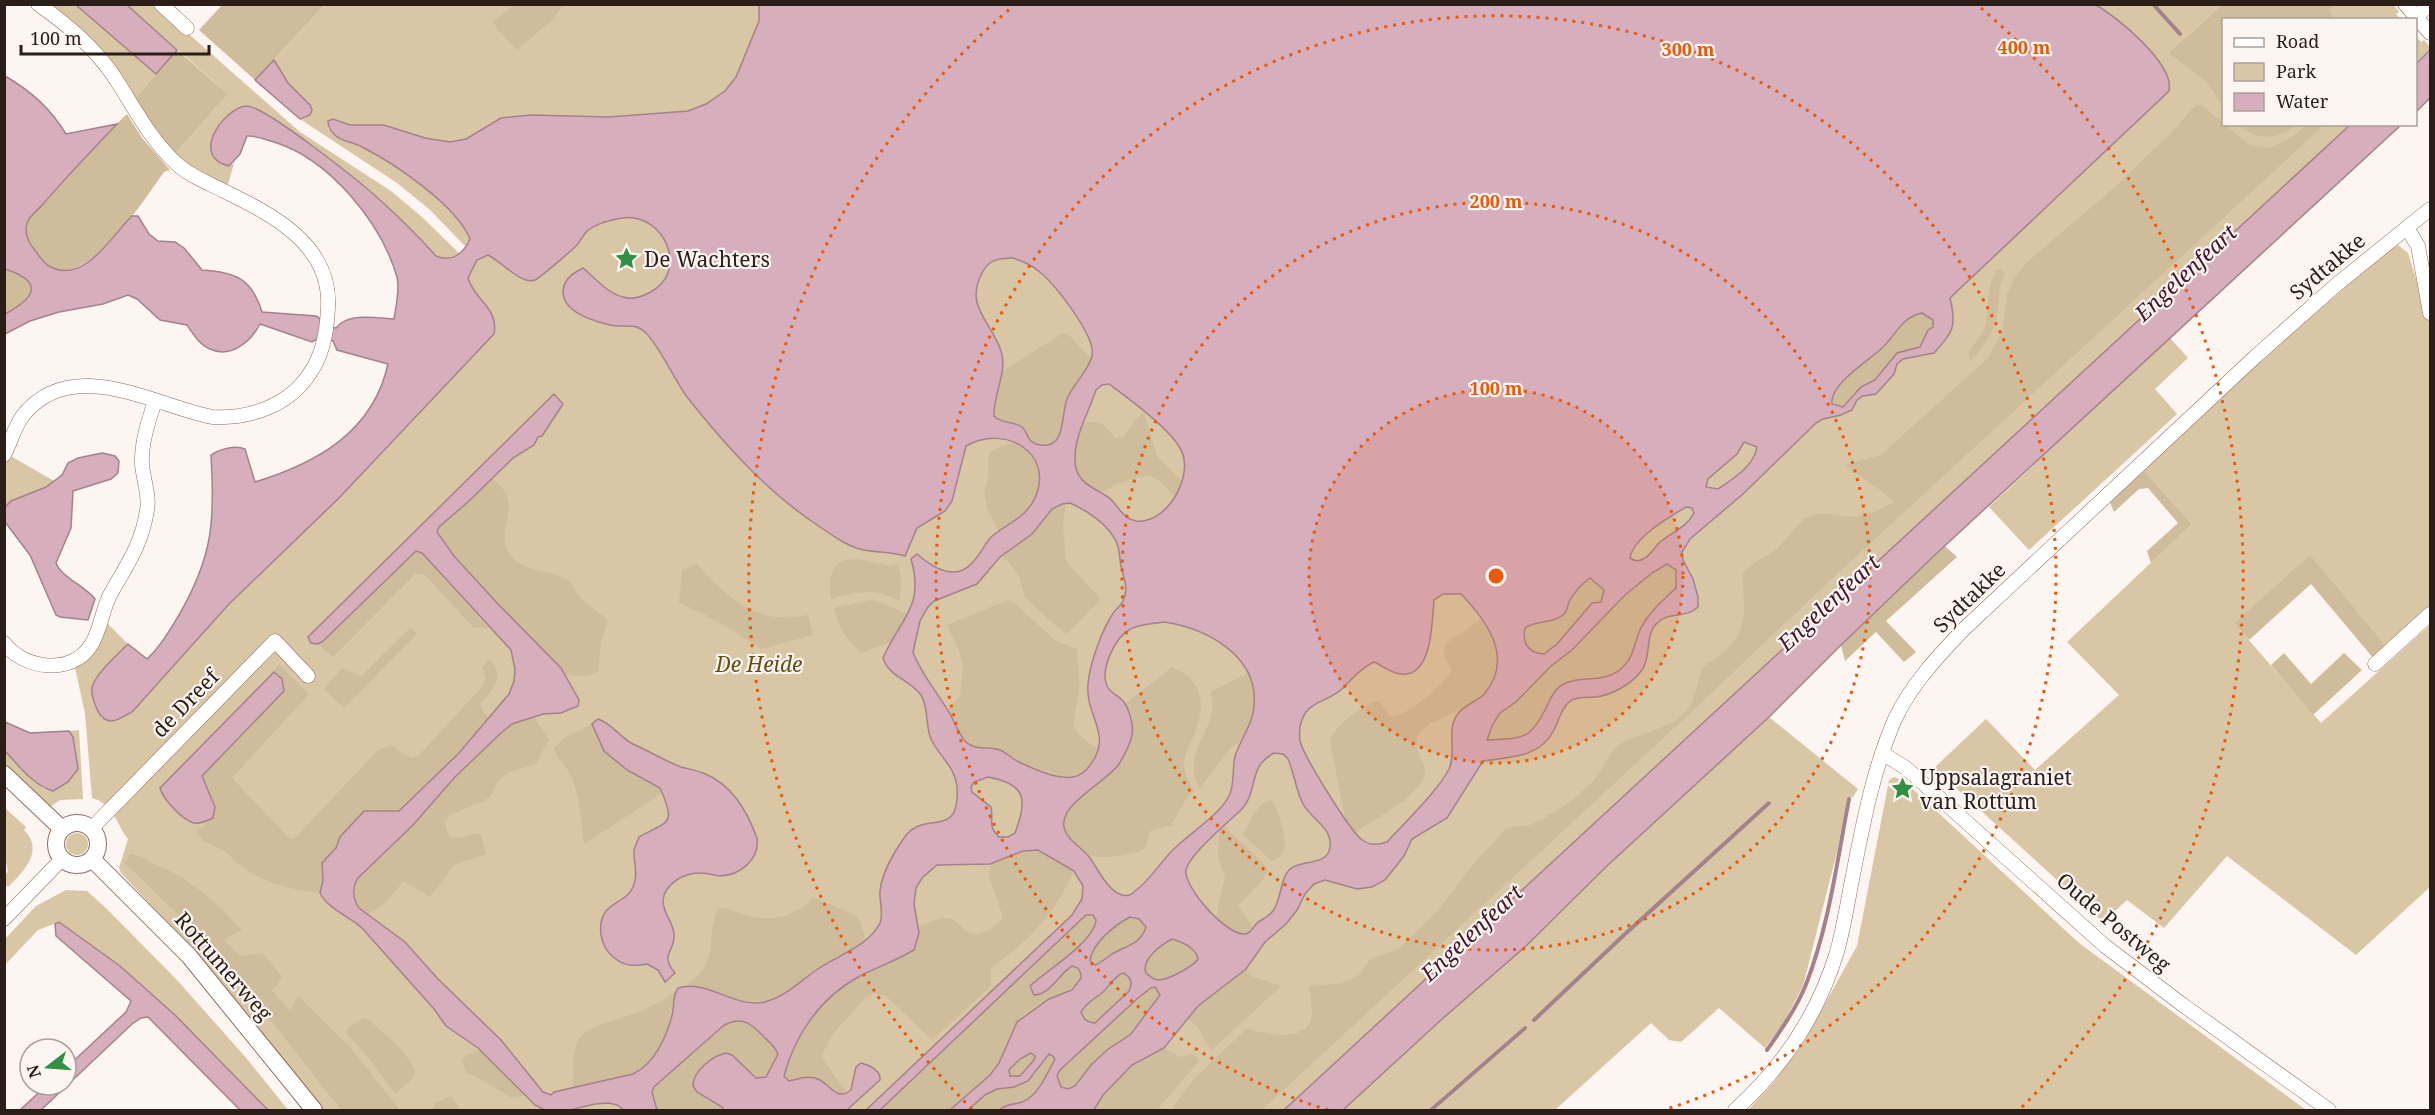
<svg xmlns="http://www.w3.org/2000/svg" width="2435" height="1115" viewBox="0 0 2435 1115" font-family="'Noto Serif',serif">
<rect width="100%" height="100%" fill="#fdf5f2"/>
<!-- green -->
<path fill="#d8c6a5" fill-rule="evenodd" d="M2393,4L2399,12L2396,14L2401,19L2224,20V124L2354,125L1286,1110H323L190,947L121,873L119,868L128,839C117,825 113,803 92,798L85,713L75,668L107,623L128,644L107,665L92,688L95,704L102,719L420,371L449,272L554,195L1662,5H2221L2186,37L2231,5Z
M45,5H76L156,74L135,98Z
M127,5H156L300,132L391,191L422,217L460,254L443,259L436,256L379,199L254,107L229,166L234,163L227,188L198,175L175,154L228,94Z
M325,5H759V21L736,77L725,91L706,104L688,111L609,117L531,115L501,118L466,139L450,142L425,138L384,125H350L333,119L328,128C338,140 350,140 363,147C395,164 456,206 470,239L466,247L429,209L397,183L300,119L305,118L312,110L310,105L288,83L274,60Z
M2416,36L2421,42L2424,40L2430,47V50L2416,67Z
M2398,245L2408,253L2430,324V607L2387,647L2310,556L2234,623L2321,723L2430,625V887L2356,955L2227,856L2164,928L2127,900L2103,922L1934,768L1986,719L2035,770L2119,695L2067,642L2192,524L2143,469L2208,408L2376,260Z
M2170,338L2188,358L2155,389L2177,414L2029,550L1989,507Z
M9,455L54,481C39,493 19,495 5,507V460Z
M1769,717L1858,789L1853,797L1847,798L1837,852L1803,986L1783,1024L1765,1048L1719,1008L1681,1042L1669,1040L1651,1023L1555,1110H1434L1526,1029L1524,1026L1428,1110H1343L1441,1020L1526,946L1608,865ZM1770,800L1771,804L1624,936L1534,1022L1532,1020L1623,934Z
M79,730L83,799L60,800L49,808L5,764L4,751L43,788L53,791L78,769L73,737L69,731Z
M1894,777L1904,781L2079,943L2306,1110H1748L1774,1082L1802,1045L1857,946L1886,796L1889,780Z
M4,807L26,827L24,830C45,851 23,872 8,887L4,883L5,876L8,871L5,858Z
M66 844a11 11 0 1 1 22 0a11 11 0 1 1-22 0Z
M66,890L87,891L107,909L177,980L248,1060L288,1110H268L175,1015L59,922L38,930L5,965V939L36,906Z"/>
<!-- forest -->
<path fill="#cfbc9b" d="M222,5H325L255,80L199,30Z
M514,5H564L551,21L517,50L497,29L493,21Z
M2221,5H2334L2328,10L2335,19L2224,20L2223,107L2207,82L2169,53Z
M177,50L228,94L175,154L154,129L135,98Z
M2202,105L2249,145L2271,148L2295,135L2306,125H2324L1823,587L1686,717L1262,1110H1171L1194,1079L1246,1029C1263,1032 1298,1043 1309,1024C1315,1014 1310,997 1309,986L1342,983L1359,975L1370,959L1399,949L1439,909L1474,863L1506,829C1515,824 1523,828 1532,824C1554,815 1579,796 1595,779C1605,767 1608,751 1622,743C1631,737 1643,735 1652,731C1692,718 1692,705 1702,668C1710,661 1721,656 1728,648C1751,626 1742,601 1743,573C1755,559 1763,560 1776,549C1790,538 1800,516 1818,514C1829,512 1840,516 1851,517C1865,517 1882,509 1894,502L1883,492L1845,465L1881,455L1988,358L2003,329L2007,294L2014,279L2026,263L2115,187L2168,136L2195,106Z
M127,114L142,138L170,170L164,172C145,198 87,292 47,266C44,263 41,258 39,255C31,246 23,235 28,222C31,214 40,208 46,202C70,171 98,142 127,114Z
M2238,125H2296C2277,141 2256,140 2238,125Z
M5,269C45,282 35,298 5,314Z
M2001,269L2005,273C1997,288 2000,303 1996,320C1992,336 1981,349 1971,361L1968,352C1974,344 1981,336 1985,327C1992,305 1983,293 1997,270Z
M1922,313L1933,320V327L1928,330L1920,347L1897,353L1875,380L1861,387L1843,407L1832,404C1829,386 1868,361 1881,349C1895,337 1901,317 1922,313Z
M1067,333L1091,359L1057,441C1026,455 1035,432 1017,425C1008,421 1001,423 994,416L1001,372L1062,334Z
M1144,413L1157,456L1183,482L1175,497L1160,481L1149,475L1116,484L1102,493C1067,477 1071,454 1084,423C1104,419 1103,426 1116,438H1123L1135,420Z
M1016,442C1044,462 1050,491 1022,516C1015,522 1006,526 999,532L987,507L984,493L988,478L989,454L999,447Z
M2143,469L2192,524L2151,563L2147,551L2178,523L2148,488L2139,489L2114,512L2109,500Z
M492,478C527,504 493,530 509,553C523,574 547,568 566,579C574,583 574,591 580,597C588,605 599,613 608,620L601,642L598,671L588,676L566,675L498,604L438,536L439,527L469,501Z
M1066,503L1063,524L1066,561L1099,597V601L1067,634L1051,622L1024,596L1019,575L1002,555L1031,534L1052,509Z
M1945,546L1957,557L1886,621L1916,652L1904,662L1876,632L1845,661L1841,645Z
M416,551L421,553L488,628L473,627L424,574H415L333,657L317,644L322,642Z
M2310,555L2387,647L2374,659L2311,584L2249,640L2234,623Z
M858,559L889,566L897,564L901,576L900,601C873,588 859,591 831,599C829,587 828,568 842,561C846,559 854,560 858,559Z
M697,564C728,599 758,626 808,615L813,635L761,649C735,632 709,614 679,603L682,570Z
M1667,564L1676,570V588C1663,600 1648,613 1640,630C1634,643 1634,656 1623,667C1608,682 1589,676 1571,683C1544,693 1547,725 1528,735C1517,741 1500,739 1487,740L1492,726L1499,714L1517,701L1551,666L1572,650L1625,595L1652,573Z
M1590,578L1604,590L1601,602L1592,603L1557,644L1544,654C1528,653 1522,643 1525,628L1533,622H1543L1565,613C1571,599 1577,587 1590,578Z
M870,600L880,602L909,615L890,642L861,653C846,640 839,627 834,608Z
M1008,600L1012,601L1056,641L1077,649C1077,661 1080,674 1079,687C1077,723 1061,727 1099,749L1085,772L1066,778L1017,761L1009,755L989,747L980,749L970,745L963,740L947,710L960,696L963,667L959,651L947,625Z
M1482,618C1507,658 1504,684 1462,709C1449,717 1429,720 1419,734C1411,746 1426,762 1425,774C1423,793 1370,822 1355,833L1345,818L1330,741C1334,726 1364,703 1379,701L1390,716C1405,719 1446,683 1452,670C1442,653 1439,646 1458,635C1466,630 1474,624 1482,618Z
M410,628L414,629L417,634L344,708L324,689L342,668L361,676Z
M2284,653L2311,684L2344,653L2362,670L2313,715L2271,665Z
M489,660C507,674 492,691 481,703L482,710L489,718L438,774L399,811L371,810L340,837L336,848L330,853L321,871L323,880L320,893C295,890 264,884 244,868C236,863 230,855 222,850C213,844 198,842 198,830L213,818L215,807L202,776L284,691L282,679L274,672L279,664L309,694L232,778L289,838L294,839L378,750L390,745L411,758L419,755L481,688L486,679L482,667Z
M1172,667C1203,680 1206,703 1195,733C1191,743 1184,754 1184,764C1184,774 1189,783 1194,791L1188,796L1171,825L1150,831L1145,847L1141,851C1127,855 1106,859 1091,856C1079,853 1060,830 1066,817C1083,781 1128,779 1128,731C1128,721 1129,713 1125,704Z
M1248,673C1256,694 1258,719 1243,737C1240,742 1234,746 1229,750C1219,762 1210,776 1200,788C1177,755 1224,723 1210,692Z
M534,717L549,739L536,764L509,772L500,779L489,798L450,815L445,822C448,850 464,832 481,834L486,854L454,865L430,897L403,881C392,897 383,907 366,915C355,904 351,893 357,879L413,825L455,777L501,733L512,724Z
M592,724L604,751L648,782L660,788L662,793L584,844C581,821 580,793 569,772C563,762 557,761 554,748L564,738Z
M1271,800C1278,806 1286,838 1285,847C1284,855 1278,858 1272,861L1243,835C1251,821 1255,804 1271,800Z
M1224,826L1265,865L1268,870L1262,881L1238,906L1253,928L1248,933H1234L1217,918L1219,901L1225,878L1218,857L1219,830Z
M1038,850L1074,871C1053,916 1031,939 991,968V986L932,1040L886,996L874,993L865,998L832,1035L821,1057L847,1093L841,1095L828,1087L795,1079L786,1080L784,1076L789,1056L814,1013L830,997L919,933L918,927C926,924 937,918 946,918C957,918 961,929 970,933C981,938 998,925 1003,917L989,876L992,863L1023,851Z
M130,854C141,854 150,863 160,867C194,880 217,904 242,930L224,940L240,956L262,953L282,976L277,986L271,990L290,1010L298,996L350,1047L400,1110H341L280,1032L192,928L125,863Z
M813,897L855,915L860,921L865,939C851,951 834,958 818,969C795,984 781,1005 749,1002C728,1000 708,988 687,985C692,980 700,974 704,968C716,949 707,924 720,908C729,908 735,912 743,914C769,922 796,919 813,897Z
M1086,915H1093L1096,920C1094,940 1054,966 1038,978L1047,991L1058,977L1072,966L1078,968L1081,978C1066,1000 1033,1000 1017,1022C1009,1033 1006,1049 999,1061C989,1081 966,1096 950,1110H880Z
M1131,917L1140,919L1146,927C1140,945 1127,945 1112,954C1106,958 1102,962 1095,965L1090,961C1092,942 1115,925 1131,917Z
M1172,939C1182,942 1196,948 1198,960C1193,967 1167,980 1159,980C1153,980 1150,976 1146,973C1141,959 1161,945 1172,939Z
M1246,969L1251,976L1281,986L1211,1051L1198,1027L1187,1018L1198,1006Z
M1123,973C1131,977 1134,983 1129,991L1095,1024L1088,1022L1081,1012C1087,1002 1093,999 1102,993C1110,987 1113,977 1123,973Z
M1155,987L1160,995L1131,1034L1107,1050L1091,1065L1075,1086L1068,1089L1061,1087L1057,1076L1060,1070L1138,998L1151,988Z
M675,992C672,1015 662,1056 642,1069C633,1076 587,1083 573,1087C574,1071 571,1050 581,1036C591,1024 630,1017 646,1009C656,1004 666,998 675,992Z
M364,1018L369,1020C385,1035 408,1051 415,1072L411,1080L395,1094L369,1058L345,1032L351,1025Z
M731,1021L751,1022L776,1050L778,1054L766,1077L756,1078L732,1055L694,1089L722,1107L724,1110H657C655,1106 651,1098 652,1092C653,1082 719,1028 731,1021Z
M1164,1048L1180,1057L1192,1054L1200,1060L1157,1110H1094L1103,1095L1132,1065Z
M480,1050L525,1095L516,1098L510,1097L466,1071L461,1059Z
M1031,1053L1035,1056L1034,1060L1020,1076H1010L1009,1070L1020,1059Z
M1049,1054L1054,1056L1055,1059C1047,1074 1038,1096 1022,1102C1013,1105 1006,1104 999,1110H968L985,1095L997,1089L1014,1087L1035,1074Z
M447,1097H451L461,1110H432L436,1103Z"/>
<!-- water -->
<path fill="#d6aebc" stroke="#a3828b" stroke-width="1.5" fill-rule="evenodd" d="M76,5H127L177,50L156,74Z
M759,5H2096C2117,17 2175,64 2169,91L1950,298C1957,327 1953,332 1934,353L1903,359L1897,364L1894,374L1876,394L1863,396L1857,400L1852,410L1841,415L1823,419L1816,423L1743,494L1690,539L1682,552L1683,560L1693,579L1698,597V607C1686,619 1669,611 1657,623C1644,636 1652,656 1642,670C1632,684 1612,695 1596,697C1587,698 1577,696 1569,702C1561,709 1559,720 1554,730C1540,758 1510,757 1483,761L1447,818L1412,839L1404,856L1385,880L1372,887L1357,889L1325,880L1314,884L1305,894L1297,910L1286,924L1265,942L1246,969L1198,1006L1164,1048L1132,1065L1103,1095L1094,1110H999C1006,1104 1013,1105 1022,1102C1038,1096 1047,1074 1055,1059L1053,1056L1049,1054L1028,1081L1014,1087L997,1089L985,1095L968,1110H950L990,1075L999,1063L1017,1022L1049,999L1072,990L1081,978V974L1078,968L1072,966C1059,974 1050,995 1034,995L1030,986C1046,971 1094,942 1096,920L1093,915H1086L880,1110H866L1072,915L1082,899L1083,886L1074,871L1038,850L1023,851L990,864L937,865L922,878L916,888L914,904L919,933L914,950C897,960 878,967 860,976C821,997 795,1034 784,1076L789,1081C797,1079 809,1075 818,1079C830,1084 836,1102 851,1090L856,1067L861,1063C870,1065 881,1071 880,1080L847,1110H724L722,1107L697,1092L693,1086C693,1071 712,1056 726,1053L732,1055L756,1078L766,1077L778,1054C775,1046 768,1041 762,1035C750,1022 740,1016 723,1026L654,1087L652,1092L657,1110H624L617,1105L609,1103L595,1104L570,1110H545L535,1105L478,1048L446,1026L434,1009L362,928C349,916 328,909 320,893L323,880L322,863L336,848L340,837L364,811H399L458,754L509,694L514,681L515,669L511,650L422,553L416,551L322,642L317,644L311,643L308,637L554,394L563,404L542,436L538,437L534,445L513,458L469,501L439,527L437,532L454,556L498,604L561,668L579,700L578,706L561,713L543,714L512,724L501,733L455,777L413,825L357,879C352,889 353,899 359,908L405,942L437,978L501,1040L543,1092L551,1095L554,1092L633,1074C655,1064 668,1034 673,1011C674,1003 673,995 678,988C708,979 735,1009 765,1002C786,996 798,983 815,971C835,956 868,947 880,923C884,913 879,901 880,891C882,872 893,854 904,838C924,808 961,842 957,786C955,767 939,756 931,739C925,725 929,708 921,695C909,679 890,678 883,658C900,618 925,608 911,559L917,554C932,567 955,582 972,563C980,555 984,545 991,537C1006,524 1026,518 1035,498C1055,452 1004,424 966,446L952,501L945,511L917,528L905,556C890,551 874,553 860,549C845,545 832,535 820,527C767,492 726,446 687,397C674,379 659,345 645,332C634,322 623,328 610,325C593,321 562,312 563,291C564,279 573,273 583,268C595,278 607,293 623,297C632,300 641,297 649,293C691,272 664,212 622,218C610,220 598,223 588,230C584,234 581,240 577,245C572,250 540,278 535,280C532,281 529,281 526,280C514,277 500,261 488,255L477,260L468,278C475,301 499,308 494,334L338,499L229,604L133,711C117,721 105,729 96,707C94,702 91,694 92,688C94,675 118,654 128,644L147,659C160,647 170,630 179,615C213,556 215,521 211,455C220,449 235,445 245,449L255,482C317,463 373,432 388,364L337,350L333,341L319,338L312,342L260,324C251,341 231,359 210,349C200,345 193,334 187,325L160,320L137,299L128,295L103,304L59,312L30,321L5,334V314C35,298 45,282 5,269V76C31,91 50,108 66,134L117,124C92,150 68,175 45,202C40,208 33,213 29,219C23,228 27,241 34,249C38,254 43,263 49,266C84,286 112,235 132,216H138L149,234L158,241L175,242L184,248L202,270C236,272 252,279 262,312L316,316L321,319L320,325L336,328C348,312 377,318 394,319C396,306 400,290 397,277C381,222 329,159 274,142C265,140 256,135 247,136L240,154L229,166C189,157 224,108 246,106C263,104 364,185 381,201C400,218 419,237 436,256C452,263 464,253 470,239C457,206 394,163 362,147C354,142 343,142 336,136C331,132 328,128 328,121L333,119L350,125H384L425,138L450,142L466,139L501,118L531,115L609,117L688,111L706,104L725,91L736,77L759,21ZM1013,258C1024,262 1032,265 1041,273C1055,284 1097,338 1092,356C1088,372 1073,384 1067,399C1061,414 1066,448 1042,445C1037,445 1033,443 1030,440C1027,436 1026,431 1023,428C1014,420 1002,425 994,416C993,395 1008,371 1001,351C992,322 964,307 982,273C989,259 998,259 1013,258ZM1922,313L1933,320V327L1928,330L1920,347L1897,353L1875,380L1861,387L1843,407L1832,404C1829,385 1868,361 1881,349C1895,337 1901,317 1922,313ZM1109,384C1129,399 1168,427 1180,448C1196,474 1167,525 1136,521C1120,518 1117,501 1105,495C1089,486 1075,480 1075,460C1074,436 1089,412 1096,390L1102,385ZM1744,442L1757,447C1754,466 1733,479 1718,489L1706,487L1708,479L1737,454ZM1070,503C1086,510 1104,522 1113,536C1120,545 1119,556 1121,566C1124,579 1129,589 1123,601C1121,606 1117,608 1114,612C1102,629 1090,663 1088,684C1085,719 1116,735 1087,769C1071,788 1037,770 1019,762C1012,759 1007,753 1000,750C988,746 976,751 966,742C959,735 955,723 950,714C938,693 922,676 913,652L920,621L928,607L934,601L977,584L1000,557L1032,534L1052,509L1062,504ZM1686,507L1692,508L1694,513C1687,527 1672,532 1660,542C1654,547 1651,556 1643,559C1638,562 1635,561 1630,558C1633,538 1669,517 1686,507ZM1667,564L1676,570V588C1663,600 1648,613 1640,630C1634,643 1634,657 1623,667C1605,685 1580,674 1562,685C1555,689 1551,697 1548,704C1530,740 1526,738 1487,740L1492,726L1499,714L1517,701L1551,666L1572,650L1625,595L1652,573ZM1590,578L1604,590L1601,602L1592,603L1557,644L1544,654C1528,653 1522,643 1525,628C1536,620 1555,624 1565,613C1567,610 1568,604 1570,600C1575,591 1582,584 1590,578ZM1443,594H1461C1487,621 1514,658 1485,693C1478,702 1464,704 1457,715C1446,731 1457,752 1449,769C1438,791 1405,822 1387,842C1378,845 1370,846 1361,839C1349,829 1304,757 1300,741C1299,737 1300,731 1300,727C1305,699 1327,704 1343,688C1354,677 1360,669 1374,662C1381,665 1389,671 1396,673C1433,684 1432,620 1434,600ZM1164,622C1205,628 1259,655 1254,706C1253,724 1241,738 1235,756C1232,769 1235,784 1229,796C1220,814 1192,832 1177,846C1161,860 1152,879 1134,892C1131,895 1126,896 1122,895C1107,890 1098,869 1090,858C1082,847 1067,841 1064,827C1059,804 1108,781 1119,764C1124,756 1130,744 1132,735C1134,726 1129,708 1123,701C1118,695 1110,693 1107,686C1100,670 1114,639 1129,630C1138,624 1153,624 1164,622ZM1274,753L1283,754L1288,759C1294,773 1296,789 1302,802C1309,818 1333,827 1330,847C1328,867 1299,859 1289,870C1279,881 1282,901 1272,912C1268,917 1262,919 1257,923C1254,926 1252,931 1248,933C1232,942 1183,888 1186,870C1189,855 1228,822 1241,810C1259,792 1247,767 1274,753ZM988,777C1026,784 1028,799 1015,833L1008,837H999C987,825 994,821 991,807L972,792L971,787L974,782ZM1130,917L1139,919L1146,927C1140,945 1127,945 1112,954C1107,958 1102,962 1095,965L1090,961C1092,943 1115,925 1130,917ZM1172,939C1182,942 1196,948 1198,959C1193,967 1167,980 1159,980C1153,980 1150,976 1146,973C1141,959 1161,945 1172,939ZM1123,973C1131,977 1133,983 1129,991L1095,1023C1087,1022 1084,1020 1081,1012C1087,1002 1094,999 1102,993C1110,986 1113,977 1123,973ZM1155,987L1160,995L1131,1034L1107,1050L1091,1065L1075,1086L1068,1089L1061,1087L1057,1076L1060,1070L1138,998L1151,988ZM1031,1053L1035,1056L1034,1060L1020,1076H1010L1009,1070L1020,1059Z
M2430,50V98L2416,112V64Z
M274,60L288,83L310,105L312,110L310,115L300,119L255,80Z
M2350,125H2401L1937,553L1841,645L1769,717L1608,865L1526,946L1441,1020L1343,1110H1284Z
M102,453L115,456L119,461L118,473L111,479L73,491L71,528L56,563C61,577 85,586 95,599L88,620L60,617L56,615L30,555L5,522V507L11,501L46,487L62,475L68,463L78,458Z
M274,672L282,679L284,691L202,776L215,807L213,818C207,821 200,824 194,823C182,820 163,799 160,788Z
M598,719C613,724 621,739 635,745C651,752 665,761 681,767C688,769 696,770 703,773C732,784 747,811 757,838C760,859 740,876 719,876C713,875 707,873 701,873C686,872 665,883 663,900C662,912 674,923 674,935C675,952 659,954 675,973L665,982L658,970L647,964C631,967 622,966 610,954C600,944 597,923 606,911C615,901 628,899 633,887C639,873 633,863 634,850C635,846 638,841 639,837C668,821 677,825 660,788L627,770L604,751L592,724Z
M5,722L30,733L69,731L73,737L78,769L68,782L53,791C33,785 19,766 5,751Z
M59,922L120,966L175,1015L268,1110H240L148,1017L141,1018L132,1024L41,1110H20L47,1085H66V1068L126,1012L131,1001L56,936L55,924Z"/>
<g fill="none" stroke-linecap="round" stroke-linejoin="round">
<!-- stream -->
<path stroke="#a3828b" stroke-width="4" d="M2153,4L2180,34
M1534,1020L1624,935L1769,803
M1767,1050C1781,1030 1795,1010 1805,987C1829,927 1837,861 1849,799
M1431,1110L1525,1028"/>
<defs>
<path id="minor" d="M161,4L187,28
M2405,4L2430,33
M2416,17L2430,4
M2407,228L2418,246L2430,313
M4,455C11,442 15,424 25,413C74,356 153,405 212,417C249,419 289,406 310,373C323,355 327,330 328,308C332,245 273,215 224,191C208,183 190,176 177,164C149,139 132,103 111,72C92,46 64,22 38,4
M4,643C23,669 72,676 91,645C101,630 102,609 111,593C127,565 142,544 147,510C150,496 143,479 142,464C141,444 148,421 155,402
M2375,664L2430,614
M1882,753L1906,768L2105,946L2183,1005L2329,1110
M91,829L275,641L308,676
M4,919L62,859
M1735,1110C1783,1067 1818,1014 1837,952C1843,930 1847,907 1851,885C1862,829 1872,772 1895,719C1911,685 1938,656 1964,629L2256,356L2336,285L2430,209"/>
<path id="major" d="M4,774L62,829
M56 844a21 21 0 1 1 42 0a21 21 0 1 1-42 0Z
M92,859L189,956L314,1110"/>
</defs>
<!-- minor casing -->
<use href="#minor" stroke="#8e6c60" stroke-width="15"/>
<!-- major casing -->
<use href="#major" stroke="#8e6c60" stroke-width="18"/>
<!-- minor -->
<use href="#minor" stroke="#fff" stroke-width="14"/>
<!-- major -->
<use href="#major" stroke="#fff" stroke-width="16"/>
</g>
<!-- distance rings -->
<circle cx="1496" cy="576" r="187" fill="#e8590c" fill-opacity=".12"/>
<g fill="none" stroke="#e8590c" stroke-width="3" stroke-dasharray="3 6">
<circle cx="1496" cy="576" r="187"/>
<circle cx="1496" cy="576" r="374"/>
<path d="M1328 1110A560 560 0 1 1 1664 1110"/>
<path d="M972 1109A747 747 0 0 1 1011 8M1981 8A747 747 0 0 1 2020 1109"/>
</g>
<!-- icons -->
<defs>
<symbol id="sight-bare" viewBox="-9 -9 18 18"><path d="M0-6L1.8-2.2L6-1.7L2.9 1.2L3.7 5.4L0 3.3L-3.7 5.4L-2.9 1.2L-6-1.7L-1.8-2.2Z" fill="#309144" stroke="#fdf5f2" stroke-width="2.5" paint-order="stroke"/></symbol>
</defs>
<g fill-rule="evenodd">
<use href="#sight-bare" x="610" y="242" width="33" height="33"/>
<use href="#sight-bare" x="1886" y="772" width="33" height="33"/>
</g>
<g text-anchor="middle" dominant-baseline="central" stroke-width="4.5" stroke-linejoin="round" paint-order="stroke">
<!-- poi labels -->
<g font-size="21" fill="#2b1d18" stroke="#fdf5f2" text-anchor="start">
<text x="644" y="259">De Wachters</text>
<text x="1920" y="777">Uppsalagraniet<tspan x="1920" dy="24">van Rottum</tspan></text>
</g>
<!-- street labels -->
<g font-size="21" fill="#2b1d18" stroke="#fdf5f2">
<text transform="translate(2327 266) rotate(-40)">Sydtakke</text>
<text transform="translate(1969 597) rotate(-44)">Sydtakke</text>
<text transform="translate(185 703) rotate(-46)">de Dreef</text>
<text transform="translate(2114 922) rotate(40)">Oude Postweg</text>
<text transform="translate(224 966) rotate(49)">Rottumerweg</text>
</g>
<!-- park labels -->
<g font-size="21" font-style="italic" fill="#674c13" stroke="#fdf5f2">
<text x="759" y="664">De Heide</text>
</g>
<!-- water labels -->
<g font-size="22" font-style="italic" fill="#46152b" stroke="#fdf5f2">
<text transform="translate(2185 272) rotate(-43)">Engelenfeart</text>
<text transform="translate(1828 602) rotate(-43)">Engelenfeart</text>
<text transform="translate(1471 932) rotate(-43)">Engelenfeart</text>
</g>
</g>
<circle cx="1496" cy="576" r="9" fill="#e8590c" stroke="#fdf5f2" stroke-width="3"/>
<g font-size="18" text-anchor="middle" font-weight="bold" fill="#e8590c" stroke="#fdf5f2" stroke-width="4.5" stroke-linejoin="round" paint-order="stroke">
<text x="2024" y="54">400 m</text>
<text x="1688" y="56">300 m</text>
<text x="1496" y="208">200 m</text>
<text x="1496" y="395">100 m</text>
</g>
<!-- border -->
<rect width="2435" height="1115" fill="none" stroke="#2b1d18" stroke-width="12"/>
<!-- legend -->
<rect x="2222" y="18" width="195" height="108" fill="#fdf5f2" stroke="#a99f9b" stroke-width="1.5"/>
<rect x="2234" y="38" width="30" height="9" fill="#ffffff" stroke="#a99f9b" stroke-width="1.5"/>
<text x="2276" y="48" font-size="18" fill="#2b1d18">Road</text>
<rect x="2234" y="63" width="30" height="18" fill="#d8c6a5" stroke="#a99f9b" stroke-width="1.5"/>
<text x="2276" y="78" font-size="18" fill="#2b1d18">Park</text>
<rect x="2234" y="93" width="30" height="18" fill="#d6aebc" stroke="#a99f9b" stroke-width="1.5"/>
<text x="2276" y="108" font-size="18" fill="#2b1d18">Water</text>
<!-- north arrow -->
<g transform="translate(48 1067) rotate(253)"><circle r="28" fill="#fdf5f2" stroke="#a99f9b" stroke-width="1.5"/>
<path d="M0-4.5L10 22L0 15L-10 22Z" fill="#309144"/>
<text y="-9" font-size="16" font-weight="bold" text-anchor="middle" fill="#2b1d18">N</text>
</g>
<!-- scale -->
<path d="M21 45v9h188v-9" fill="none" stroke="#2b1d18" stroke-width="3"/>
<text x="30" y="45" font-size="18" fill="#2b1d18" stroke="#fdf5f2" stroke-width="4.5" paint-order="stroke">100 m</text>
</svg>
